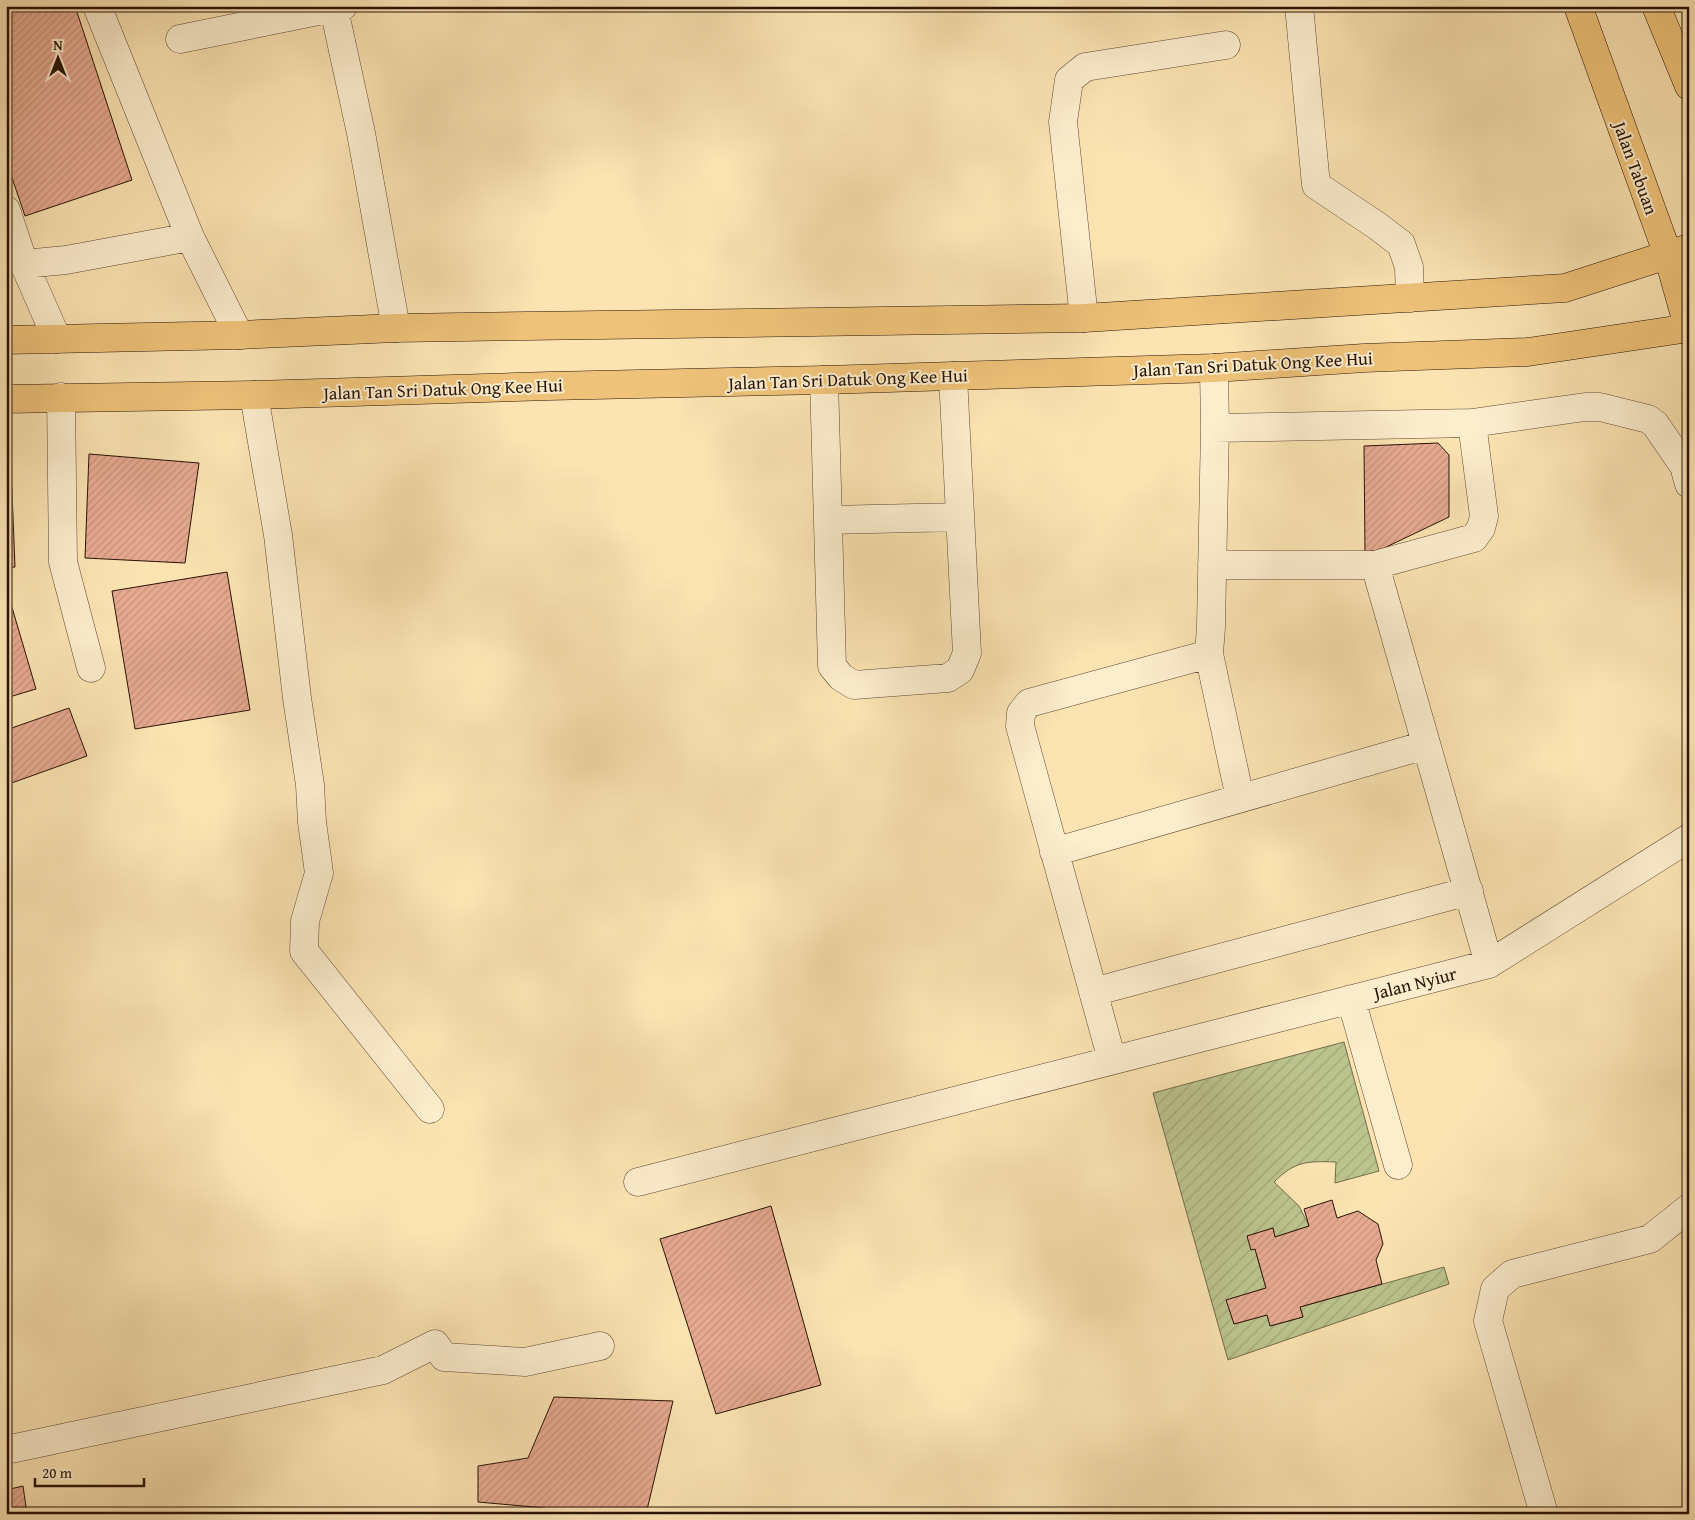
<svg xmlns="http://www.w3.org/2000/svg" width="1695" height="1520" viewBox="0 0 1695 1520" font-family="'Gentium Book Plus',serif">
<defs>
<pattern id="garden-furrows" width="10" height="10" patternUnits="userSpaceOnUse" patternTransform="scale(1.25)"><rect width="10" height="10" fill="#bcc48e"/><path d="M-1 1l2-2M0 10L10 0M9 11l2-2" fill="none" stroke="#a2a879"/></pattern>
<pattern id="building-hatch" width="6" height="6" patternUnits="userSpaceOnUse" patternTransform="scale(1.25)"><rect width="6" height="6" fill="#e7aa91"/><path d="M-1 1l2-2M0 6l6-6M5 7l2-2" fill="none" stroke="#c6917c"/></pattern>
</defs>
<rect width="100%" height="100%" fill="#fbe3b2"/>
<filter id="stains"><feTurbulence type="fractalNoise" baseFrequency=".004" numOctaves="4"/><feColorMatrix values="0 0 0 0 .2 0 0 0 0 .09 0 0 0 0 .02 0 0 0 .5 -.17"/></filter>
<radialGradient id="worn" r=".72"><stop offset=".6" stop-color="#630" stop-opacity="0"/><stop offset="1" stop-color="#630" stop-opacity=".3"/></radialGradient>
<!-- garden -->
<path fill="url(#garden-furrows)" stroke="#726c4a" d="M1344,1042L1379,1171L1335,1183L1336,1162C1307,1161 1295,1161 1274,1182L1299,1206L1309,1226L1275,1237L1273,1228L1247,1236L1255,1249L1266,1288L1227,1300L1234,1324L1267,1315L1271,1326L1303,1317L1300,1307L1444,1267L1449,1284L1228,1360L1153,1093Z"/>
<!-- building -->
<path fill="url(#building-hatch)" stroke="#291305" d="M6,6H75L132,180L25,216L6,160Z
M6,440H10L15,567L6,568Z
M1438,443L1449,455V517L1380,550L1365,552L1364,446Z
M89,454L199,463L185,563L85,558Z
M227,572L250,710L135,729L112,591Z
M11,604L36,689L6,698V605Z
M69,708L87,756L6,785V730Z
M1332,1200L1337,1218L1358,1211L1378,1224L1383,1244L1376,1260L1382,1284L1300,1307L1303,1317L1270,1326L1267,1315L1234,1324L1226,1300L1266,1288L1255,1249L1251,1250L1247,1236L1273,1228L1275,1237L1309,1226L1304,1209Z
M771,1206L821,1385L716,1414L660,1239Z
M554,1397L673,1401L646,1514H543L545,1508L478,1502V1466L528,1458Z
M23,1486L27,1514H6V1490Z"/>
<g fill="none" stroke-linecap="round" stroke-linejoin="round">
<defs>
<path id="minor" d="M97,6L190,237L239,335
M1299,6L1316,185L1376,225L1401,244L1409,267L1410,298
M334,9L361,133L396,328
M180,39L343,6
M6,210L24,264L57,339
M24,264L66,260L190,237
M1084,318L1063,122L1069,80L1085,67L1226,45
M1214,368L1215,428L1211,627L1209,654L1240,798
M824,380L832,666L841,677L854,685L948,678L960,670L967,653L953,376
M254,395L278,535L297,698L310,785L312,822L319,873L305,921L304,951L430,1109
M61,397L63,562L91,668
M1215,428L1472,423L1585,407H1600L1648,419L1655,424L1684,466L1689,484
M828,520L960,517
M1212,565H1375L1474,538L1481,528L1484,516L1472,423
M1375,565L1489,964
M1054,852L1426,745
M1093,992L1469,891
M1351,999L1398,1165
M1112,1060L1020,726L1021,713L1029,703L1209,654
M638,1182L1489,964L1689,838
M6,1450L383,1370L435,1344L444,1357L525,1362L600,1346
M1544,1514L1488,1321L1495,1289L1512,1274L1650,1239L1689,1208"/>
<path id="major" d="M1578,6L1668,255L1689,330
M1656,6L1689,86
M6,340L239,335L396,328L1084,318L1565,288L1689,248
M6,399L254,395L549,386L824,380L1214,368L1364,358L1528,352L1689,328"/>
</defs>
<!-- minor casing -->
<use href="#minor" stroke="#5e4730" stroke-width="29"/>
<!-- major casing -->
<use href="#major" stroke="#291305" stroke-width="29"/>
<!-- minor -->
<use href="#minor" stroke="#fcedcd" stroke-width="28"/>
<!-- major -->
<use href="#major" stroke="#eec279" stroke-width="28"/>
</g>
<g text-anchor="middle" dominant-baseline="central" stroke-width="4" stroke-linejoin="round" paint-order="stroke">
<!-- street labels -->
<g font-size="18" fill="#291305" stroke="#fcedcd">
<text transform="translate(1636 168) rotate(70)">Jalan Tabuan</text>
<text transform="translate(1253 364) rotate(-3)">Jalan Tan Sri Datuk Ong Kee Hui</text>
<text transform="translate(848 379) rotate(-2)">Jalan Tan Sri Datuk Ong Kee Hui</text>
<text transform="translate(443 389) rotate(-2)">Jalan Tan Sri Datuk Ong Kee Hui</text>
<text transform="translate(1415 983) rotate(-14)">Jalan Nyiur</text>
</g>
</g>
<!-- margin -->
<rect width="1695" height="1520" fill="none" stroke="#fbe3b2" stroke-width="25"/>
<rect x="8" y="8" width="1680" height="1505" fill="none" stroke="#291305" stroke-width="2.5"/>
<rect x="12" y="12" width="1670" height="1495" fill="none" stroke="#291305"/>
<!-- north arrow -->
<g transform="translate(58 58)" stroke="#fcedcd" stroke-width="4" paint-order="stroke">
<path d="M0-4L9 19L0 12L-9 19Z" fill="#291305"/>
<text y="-8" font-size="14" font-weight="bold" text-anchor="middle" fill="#291305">N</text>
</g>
<!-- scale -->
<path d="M35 1478v8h109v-8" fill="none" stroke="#291305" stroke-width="2.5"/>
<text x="42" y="1478" font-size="15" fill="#291305" stroke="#fcedcd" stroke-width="4" paint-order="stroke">20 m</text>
<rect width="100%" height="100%" filter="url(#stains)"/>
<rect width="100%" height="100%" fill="url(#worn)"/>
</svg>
